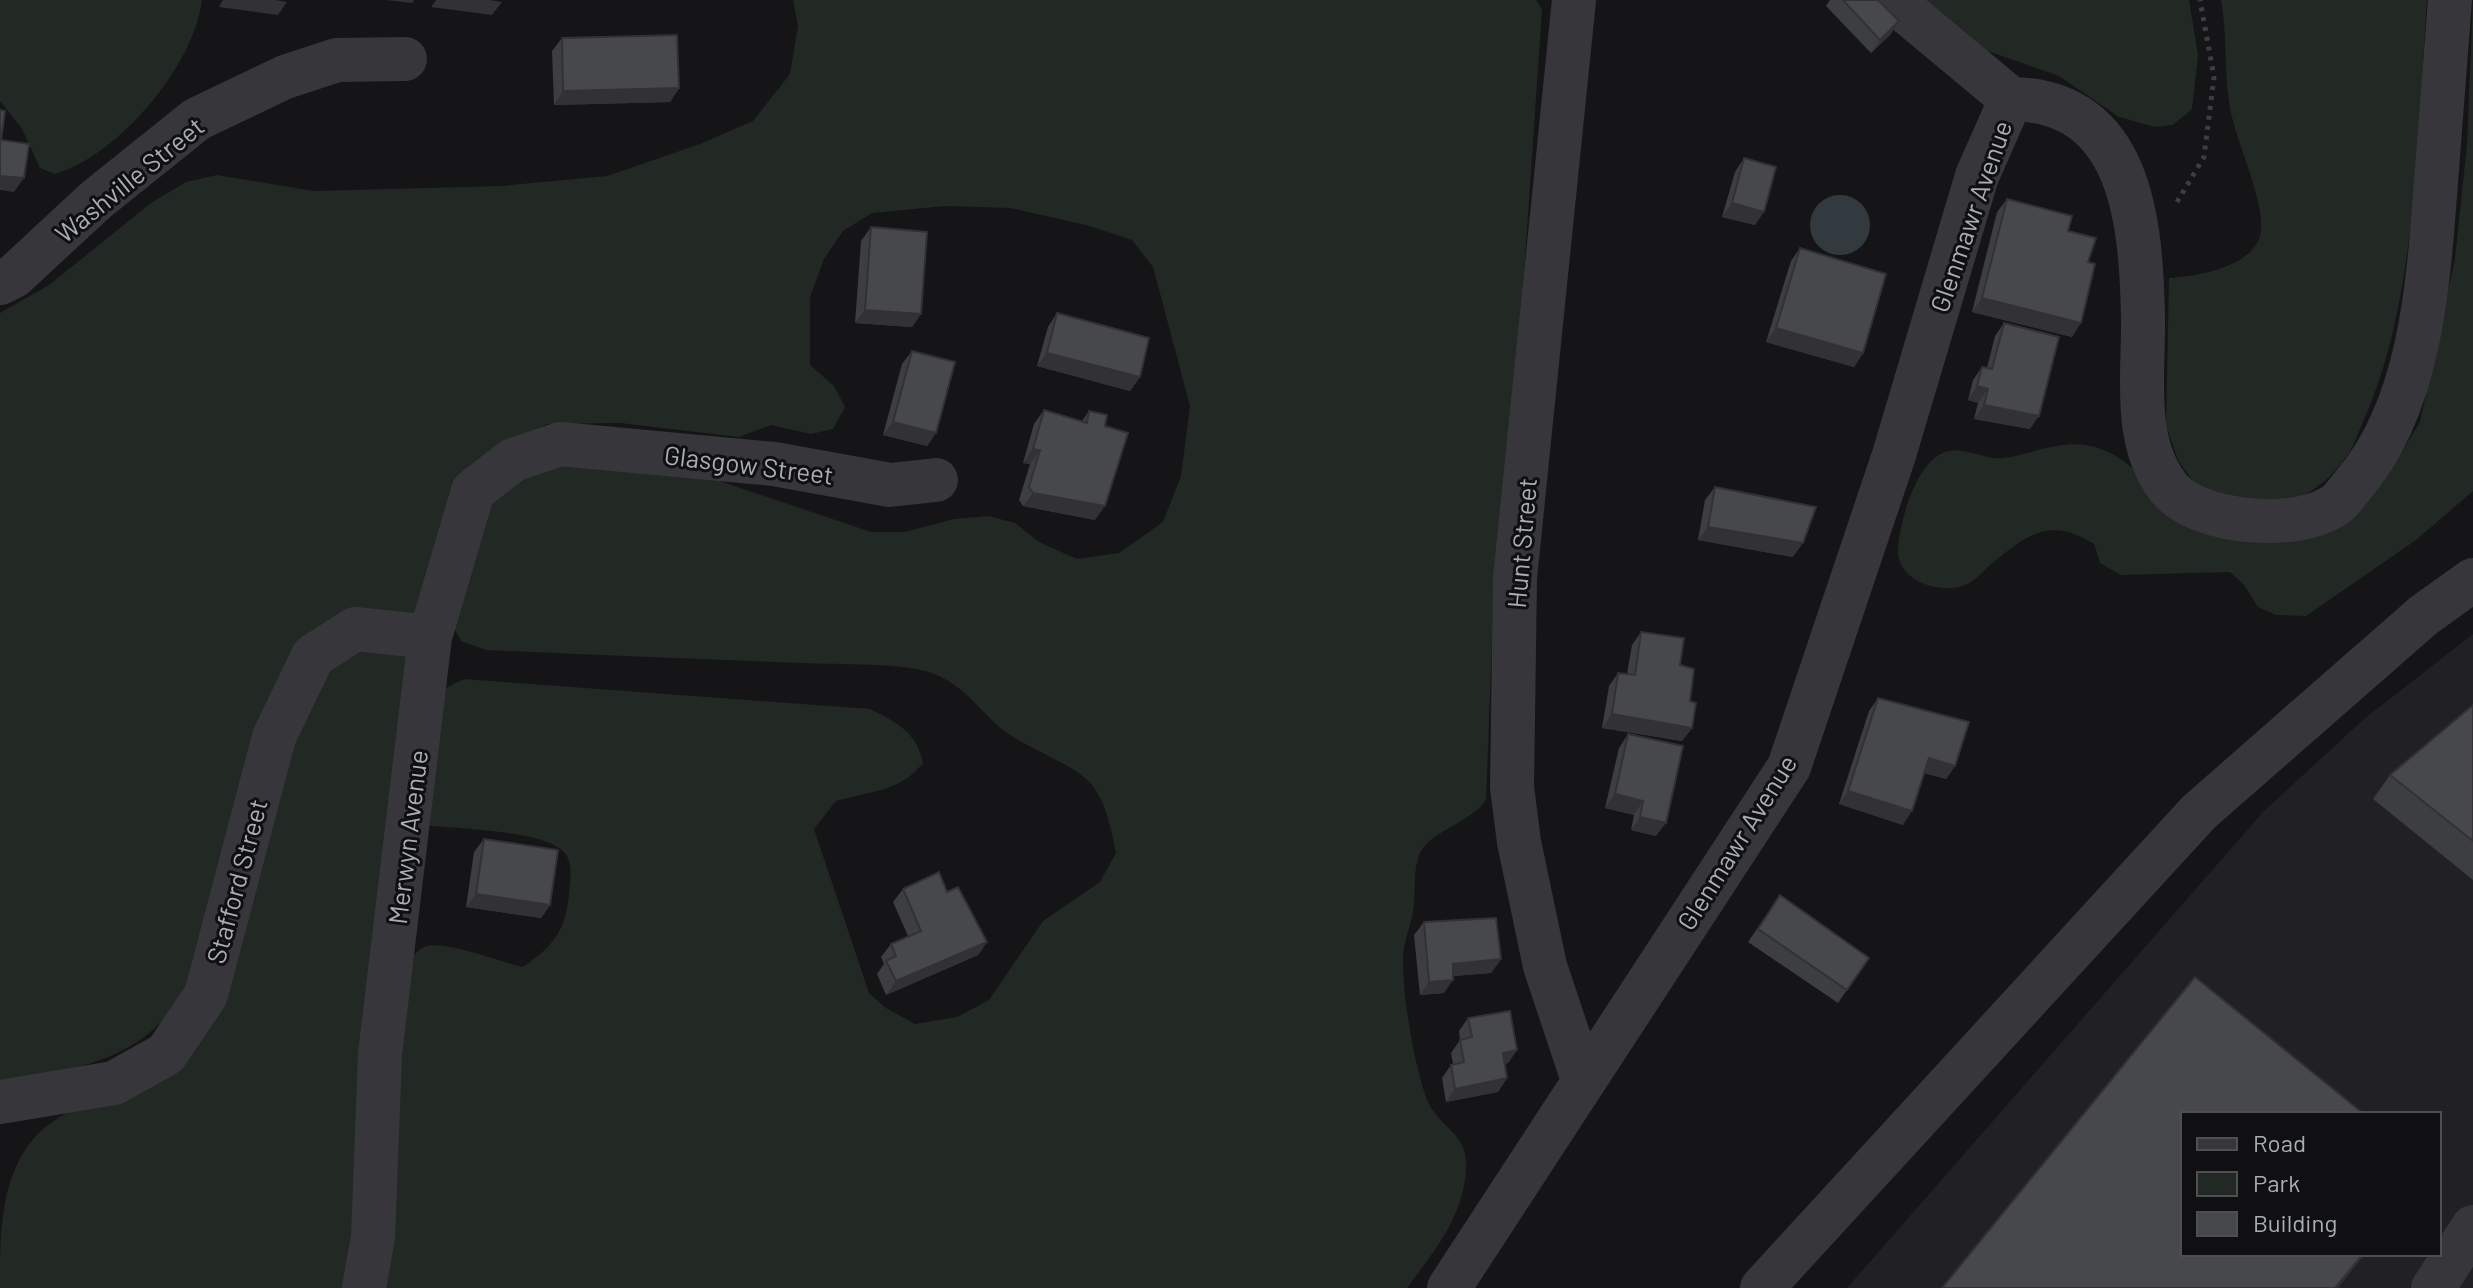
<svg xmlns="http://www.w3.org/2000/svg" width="2473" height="1288" viewBox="0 0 2473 1288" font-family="Barlow,sans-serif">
<rect width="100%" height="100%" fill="#151517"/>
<!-- built -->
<path fill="#212124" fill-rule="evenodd" d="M2473,634V1288H1847L2263,812L2364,719ZM2183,1114H2439V1254H2183Z"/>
<!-- green -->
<path fill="#222823" d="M0,0H202C194,66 118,156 55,174L40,168L22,129L0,101Z
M793,0H1536L1542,10L1520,332L1495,562L1486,800C1469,825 1426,831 1418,858C1413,875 1416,895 1413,912C1411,924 1406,936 1404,948C1399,980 1415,1074 1429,1104C1440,1126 1467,1135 1466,1164C1466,1214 1435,1250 1407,1288H379L404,963C410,958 417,951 424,947C442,939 500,962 523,967C553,946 566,931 569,893C570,879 574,862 563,851C540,830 457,829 424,825L438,692L464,679L870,709C896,722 917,732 923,763C900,792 870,791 836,801L814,829L869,993L886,1008L915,1024L957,1017L989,1000L1043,921L1100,882L1116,853C1100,766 1083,778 1015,738C983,719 972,690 935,674C906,662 836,665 802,663C697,659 592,655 486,650L461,641L453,626L486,504L505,485L569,463L693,472L871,532H905L954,519L988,516L1015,523L1039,542L1077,559L1119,553L1163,522L1181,476L1190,406L1153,267L1132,240L1086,225L1010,208L945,206L872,213L843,231L824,259L810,297V365L834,386L845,407L833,429L811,434L771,425L739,437L620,423L548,424L505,442L468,467L452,493L420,623L331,629L187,985C179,997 172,1011 162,1021C121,1065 56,1073 0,1080V313L49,285L151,203L186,182L217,175L314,191L501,186L607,176L700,144L753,121L790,74L798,26Z
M1907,0H2189L2198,55L2192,109L2173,125L2155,127L2119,117L2059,76L1965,43Z
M2221,0H2427C2418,129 2417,300 2365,417C2359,430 2355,445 2347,456C2332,479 2307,497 2280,505C2264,509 2216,492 2198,488L2178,460L2166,425L2169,278C2197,276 2250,268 2260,236C2268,210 2238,145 2232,117C2223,79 2228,38 2221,0Z
M2473,0V491L2416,540L2306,616L2276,615L2258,607L2244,585L2230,572L2121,575L2100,563L2094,544C2049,515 2025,536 1989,566C1982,572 1974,582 1965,585C1940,595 1895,581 1898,548C1900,520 1917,457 1949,451C1967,448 1986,460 2003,458C2021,456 2038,449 2056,446C2101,437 2133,463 2158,496L2352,511L2384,481L2420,422L2455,258L2467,144Z
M349,645L418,648L352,1288H0C0,1223 0,1149 65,1114C85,1104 108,1099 129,1091C144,1084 159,1075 173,1068L266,793L321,665Z"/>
<!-- water -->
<path fill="#323a40" d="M1810 225a30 30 0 1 1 60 0a30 30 0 1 1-60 0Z"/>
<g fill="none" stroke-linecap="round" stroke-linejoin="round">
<!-- path -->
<path stroke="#3d3e42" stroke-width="5" stroke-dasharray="4 6" stroke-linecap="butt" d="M2177,202L2204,157L2214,77L2200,0"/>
<!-- minor -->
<path stroke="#37373b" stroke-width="44" d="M1574,0L1515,578L1512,787L1519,842L1545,966L1583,1080
M1892,0L2011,99
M0,283L14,276L96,200L197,119L285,77L337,60L405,59
M0,1102L114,1083L166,1054L206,995L274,737L313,656L355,629L430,637
M364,1288L373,1237L380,1054L430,637L473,491L513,460L560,444L774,464L890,485L936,480
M1449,1288L1789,767L1894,455L1977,176L2011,99C2132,100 2141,222 2143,317C2144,372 2132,440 2168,487C2189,513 2236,521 2268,521C2290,521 2313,518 2332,507C2340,503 2347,492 2353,485C2424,403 2429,272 2437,169C2441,113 2446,56 2450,0
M1762,1288L2199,812L2424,615L2473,580
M2433,1288L2473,1227"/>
</g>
<!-- wall -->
<path fill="#3d3e41" d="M1830,0H1878L1899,21L1890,35L1871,53L1826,6Z
M562,38L679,88L670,102L554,105L552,51Z
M1744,158L1755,225L1722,217L1735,172Z
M2007,199L2068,231L2088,262L2072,337L1972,312L1997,212Z
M871,227L921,314L912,327L855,323L861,241Z
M1800,248L1863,353L1854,367L1766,342L1791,261Z
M1057,313L1140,377L1130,391L1037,366L1048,327Z
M2004,323L2030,429L1974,419L1978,403L1968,400L1973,380L1982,367L1987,368L1995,336Z
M912,351L936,433L927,446L883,435L902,364Z
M1044,410L1082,421L1089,411L1105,426L1095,520L1023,506L1019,500L1030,464L1023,463L1034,424Z
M1715,487L1793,557L1698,540L1705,500Z
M1641,632L1680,665L1690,701L1692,728L1682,741L1602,728L1609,686L1618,673L1627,674L1632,645Z
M1878,698L1955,766L1946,779L1924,773L1903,825L1839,804L1869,711Z
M2473,705V880L2373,799L2390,775Z
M1628,734L1656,836L1631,830L1634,815L1605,808L1619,748Z
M484,839L550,905L541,918L466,907L474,852Z
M903,889L947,892L987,942L978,955L886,995L877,974L884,964L881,957L891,944L908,936L893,902Z
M1780,895L1869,958L1838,1003L1748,942Z
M1424,922L1501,959L1491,973L1453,976L1444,993L1420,995L1414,935Z
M1468,1018L1517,1050L1508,1063L1505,1064L1507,1078L1498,1092L1446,1102L1442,1078L1451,1065L1453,1064L1451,1053L1460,1040L1459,1031Z"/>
<!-- shaded-wall -->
<path fill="#323235" d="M223,0H275L287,2L278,15L219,7Z
M386,0H414L412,3Z
M436,0H490L502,2L492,15L431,7Z
M1899,21L1890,35L1871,53L1880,40Z
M679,88L670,102L554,105L563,91Z
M0,176L24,178L14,192L0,190Z
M1732,203L1764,212L1755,225L1722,217Z
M1982,298L2081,323L2072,337L1972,312Z
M865,310L921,314L912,327L855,323Z
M1776,328L1863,353L1854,367L1766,342Z
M1047,353L1140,377L1130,391L1037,366Z
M1977,386L1988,389L1978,403L1968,400Z
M1984,405L2039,416L2030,429L1974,419Z
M893,422L936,433L927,446L883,435Z
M1033,449L1040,450L1030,464L1023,463Z
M1033,493L1105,506L1095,520L1023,506Z
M1708,527L1803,543L1793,557L1698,540Z
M1612,714L1692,728L1682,741L1602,728Z
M1929,758L1955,766L1946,779L1919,771Z
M1848,791L1912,811L1903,825L1839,804Z
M1615,794L1643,801L1634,815L1605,808Z
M1640,817L1666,823L1656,836L1631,830Z
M476,894L550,905L541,918L466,907Z
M987,942L978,955L886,995L896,981Z
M1501,959L1491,973L1443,977L1453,964Z
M1453,980L1444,993L1420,995L1429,982Z
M1517,1050L1508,1063L1493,1066L1503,1053Z
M1507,1078L1498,1092L1446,1102L1455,1089Z
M2363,1254H2365L2338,1288H2335Z"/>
<!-- building -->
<path fill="#47484c" stroke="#323235" stroke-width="2" d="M1843,0H1878L1899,21L1880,40Z
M677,35L679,88L563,91L562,38Z
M0,110L5,111L1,140L29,144L24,178L0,176Z
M1744,158L1776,167L1764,212L1732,203Z
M2007,199L2072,216L2068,231L2096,238L2088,262L2095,264L2081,323L1982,298Z
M871,227L927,232L921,314L865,310Z
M1800,248L1886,274L1863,353L1776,328Z
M1057,313L1149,338L1140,377L1047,353Z
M2004,323L2059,337L2039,416L1984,405L1988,389L1977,386L1982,367L1992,369Z
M912,351L955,362L936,433L893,422Z
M1044,410L1087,423L1089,411L1107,415L1105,426L1128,433L1105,506L1033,493L1029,487L1040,450L1033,449Z
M1715,487L1816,507L1803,543L1708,527Z
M1641,632L1684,638L1680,665L1694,669L1690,701L1696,703L1692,728L1612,714L1618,673L1635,675Z
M1878,698L1969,722L1955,766L1929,758L1912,811L1848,791Z
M2473,705V841L2390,775Z
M1628,734L1683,746L1666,823L1640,817L1643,801L1615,794Z
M484,839L558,850L550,905L476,894Z
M939,872L947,892L958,887L987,942L896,981L886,961L896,956L891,944L921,931L903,889Z
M1780,895L1869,958L1847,990L1758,929Z
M1496,918L1501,959L1453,964V980L1429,982L1424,922Z
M2195,977L2364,1114H2183V1254H2363L2335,1288H1942Z
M1510,1011L1517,1050L1503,1053L1507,1078L1455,1089L1451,1065L1464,1062L1460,1040L1472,1037L1468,1018Z"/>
<g text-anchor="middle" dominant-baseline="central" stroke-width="6" stroke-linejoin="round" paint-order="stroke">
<!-- street labels -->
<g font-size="26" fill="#a9adb5" stroke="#101012">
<text transform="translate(129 179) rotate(-39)">Washville Street</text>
<text transform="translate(1970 216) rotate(-71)">Glenmawr Avenue</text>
<text transform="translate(749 464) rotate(7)">Glasgow Street</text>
<text transform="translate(1521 543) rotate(-85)">Hunt Street</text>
<text transform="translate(407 837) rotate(-83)">Merwyn Avenue</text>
<text transform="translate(1736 842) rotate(-58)">Glenmawr Avenue</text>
<text transform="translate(236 881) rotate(-75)">Stafford Street</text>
</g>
</g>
<!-- legend -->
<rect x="2181" y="1112" width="260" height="144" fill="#101012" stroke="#4d4f53" stroke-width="2"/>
<rect x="2197" y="1138" width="40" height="12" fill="#37373b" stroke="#4d4f53" stroke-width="2"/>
<text x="2253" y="1152" font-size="24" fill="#a9adb5">Road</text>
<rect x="2197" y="1172" width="40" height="24" fill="#222823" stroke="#4d4f53" stroke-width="2"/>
<text x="2253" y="1192" font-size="24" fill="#a9adb5">Park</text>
<rect x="2197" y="1212" width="40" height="24" fill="#47484c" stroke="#4d4f53" stroke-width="2"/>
<text x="2253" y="1232" font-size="24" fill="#a9adb5">Building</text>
</svg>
